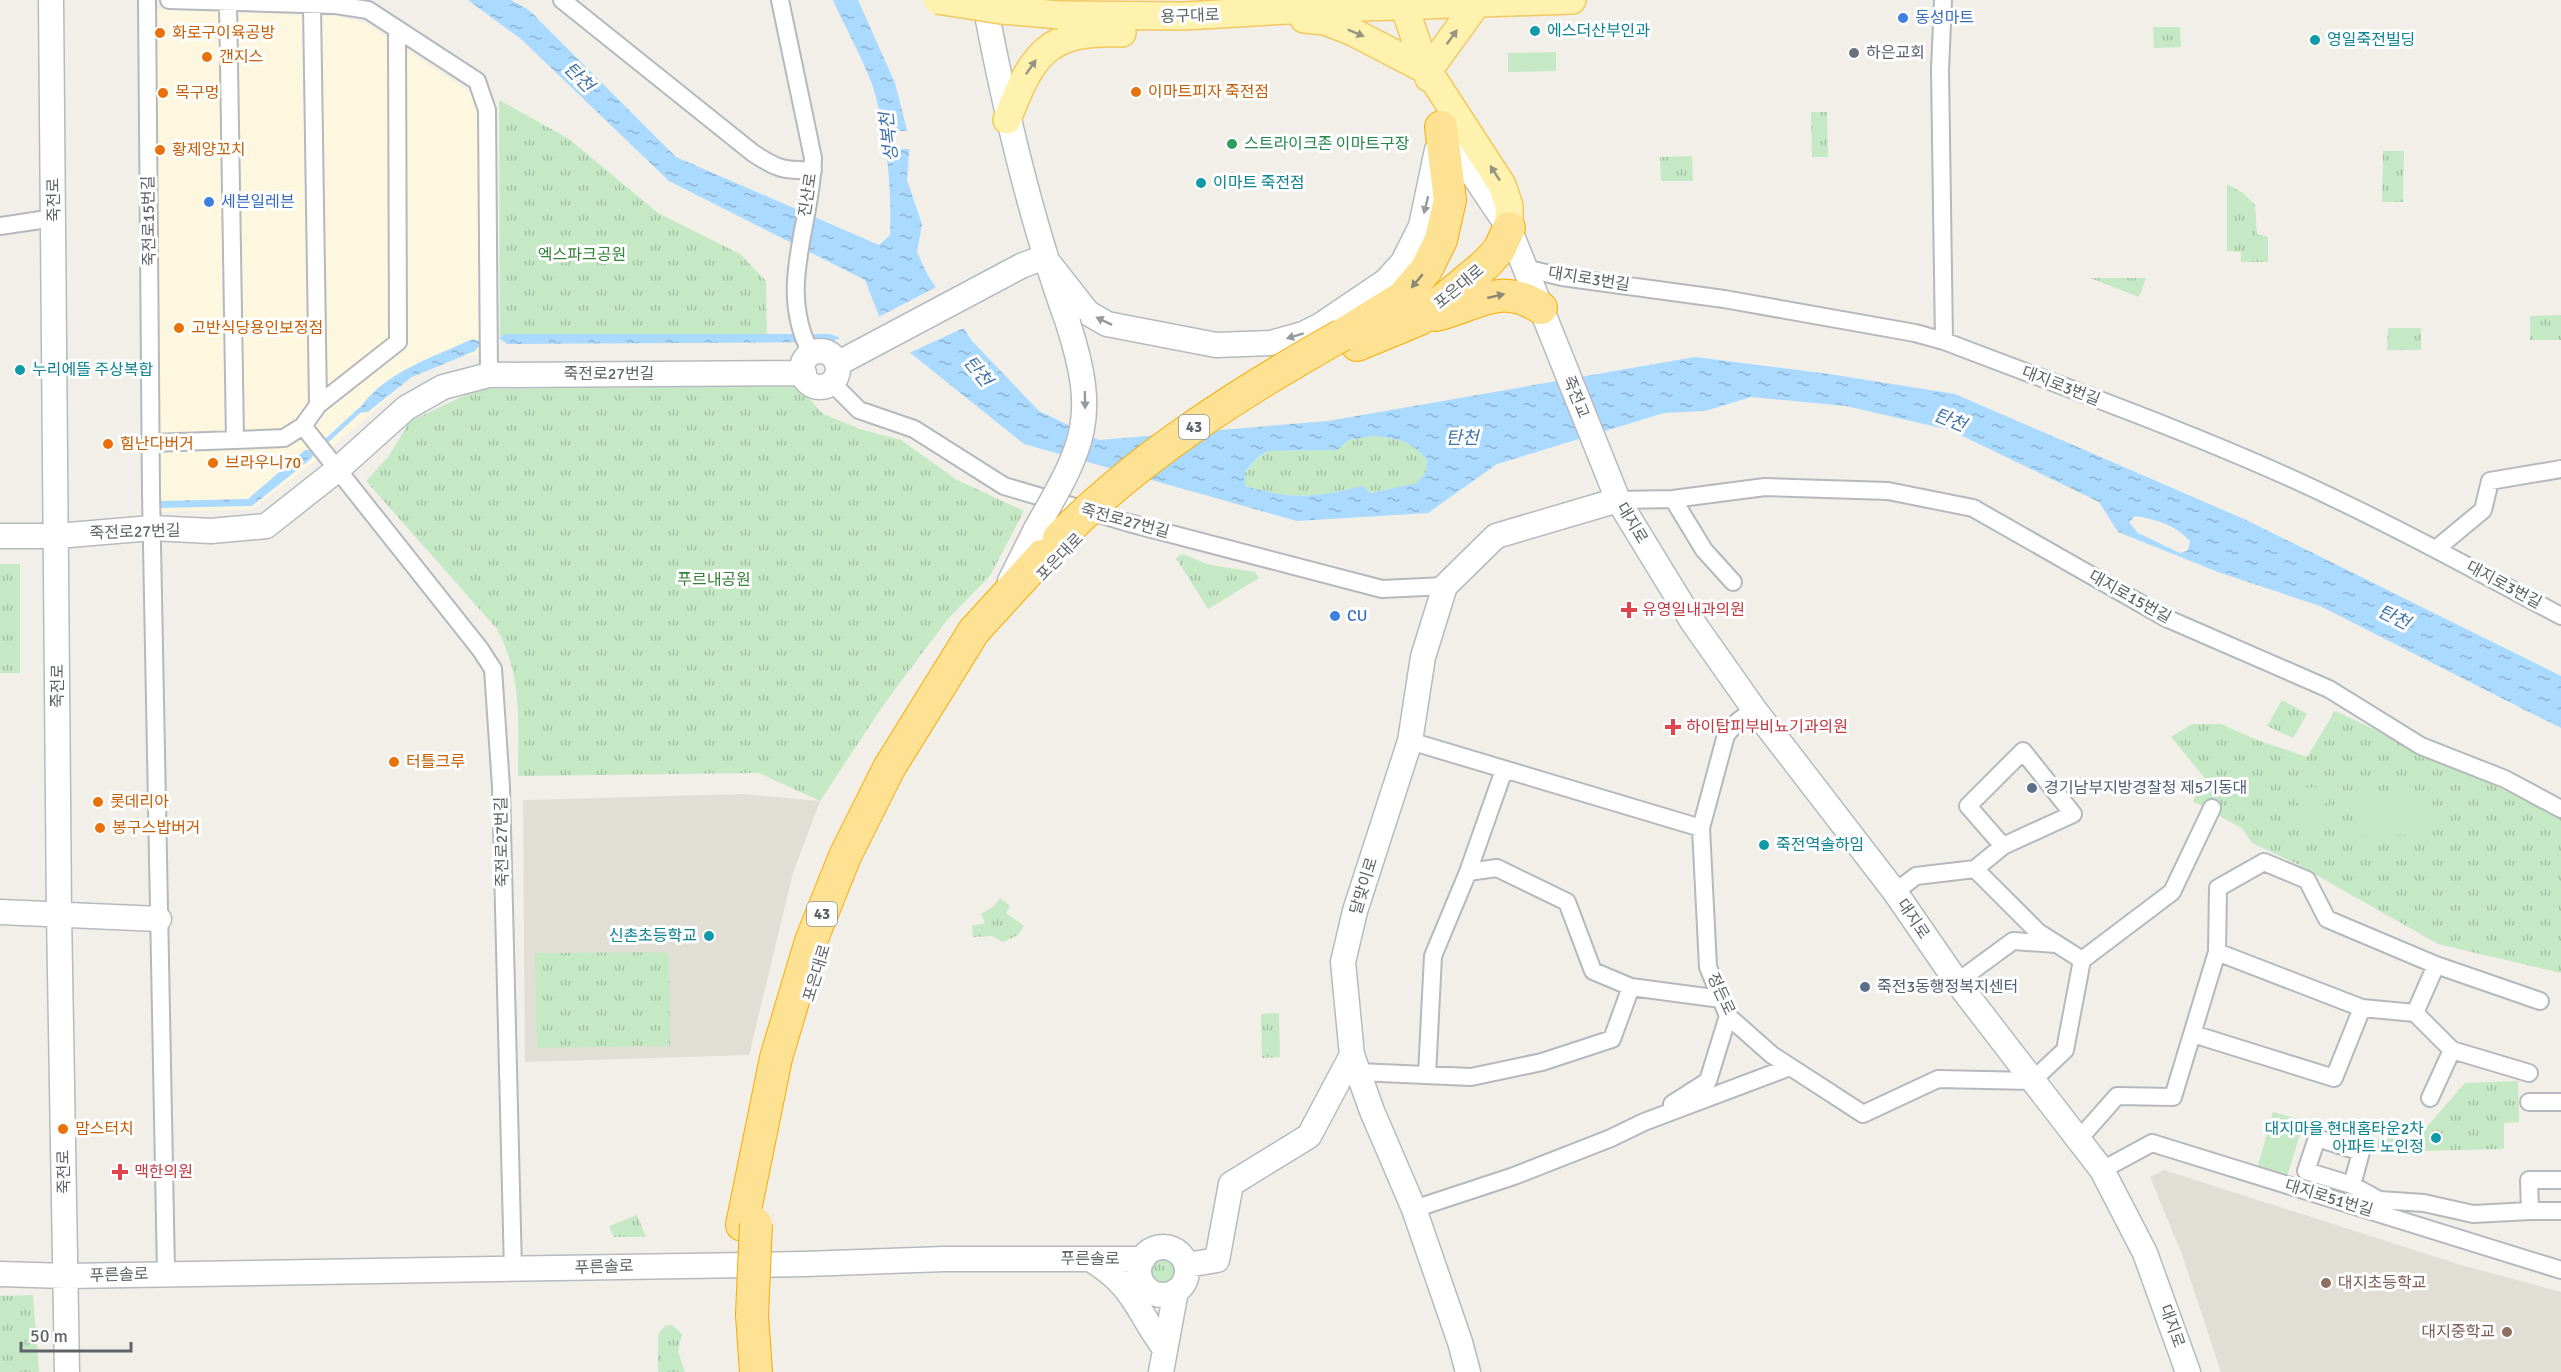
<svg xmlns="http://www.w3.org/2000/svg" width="2561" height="1372" viewBox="0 0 2561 1372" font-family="Signika,'Noto Sans KR',sans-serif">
<defs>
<pattern id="grass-tufts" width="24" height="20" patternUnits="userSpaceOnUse" patternTransform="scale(1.5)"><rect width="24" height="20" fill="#c5e8c5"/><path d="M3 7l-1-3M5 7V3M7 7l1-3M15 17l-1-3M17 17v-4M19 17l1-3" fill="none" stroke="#a3c0a4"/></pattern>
<pattern id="water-ripples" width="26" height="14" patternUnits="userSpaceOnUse" patternTransform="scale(1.5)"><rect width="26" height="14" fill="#aadaff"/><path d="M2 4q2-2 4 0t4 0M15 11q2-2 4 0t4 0" fill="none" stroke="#8eb4d2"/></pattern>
</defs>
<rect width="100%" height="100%" fill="#f1efe8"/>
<!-- commercial -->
<path fill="#fef7e0" d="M150,9L337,16L366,23L471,93L482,116L484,160L480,354L447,358L415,375L318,459L252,509L158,512Z"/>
<!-- education -->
<path fill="#e1ded6" d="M744,794L820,801L793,873L749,1055L525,1062L523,800Z
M2164,1170L2461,1265L2561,1292V1372H2221L2183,1257L2150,1177Z"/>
<!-- grass -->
<path fill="url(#grass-tufts)" d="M2153,27H2180L2181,47L2154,48Z
M499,100L569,139L658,213L740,254L766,281L767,336H500Z
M1811,112H1827L1828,157H1812Z
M2383,151H2404L2403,202H2382Z
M1692,156L1693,181H1661L1660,157Z
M2227,184L2243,193L2255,205L2257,234L2268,237V262H2241V252L2227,251Z
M2090,278H2146L2139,297Z
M2561,315V340H2530V316Z
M2388,328H2421V350H2387Z
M798,386L823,414L860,429L901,440L957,480L1024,511L990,576L947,620L884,704L820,801L759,773L518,776C518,722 523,678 497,629L366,481L388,457L410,421L466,395L486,389Z
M1373,436C1397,438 1412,441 1427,460L1426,472L1418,483L1370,493L1362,486C1312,498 1295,500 1245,486V473L1257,458L1269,451L1337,450L1349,440Z
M1182,554L1210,565L1255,572L1259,578L1208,609L1176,558Z
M0,564H20V673H0Z
M2282,700L2307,714L2293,738L2267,726Z
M2335,711L2561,817V973L2438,944L2297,864L2252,843L2243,829L2193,801L2204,777L2171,737L2192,724H2221L2257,740L2307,757Z
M1000,898L1010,906L1006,913L1024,926L1018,935L1003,942L992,936L973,937L972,926L985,923L981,914L994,906Z
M665,952L669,955L670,1046L537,1048L535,953Z
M1279,1013L1280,1057L1262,1058L1261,1014Z
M2518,1081L2519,1122L2504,1123V1149L2378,1152V1139L2417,1138L2465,1083Z
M637,1215L646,1237H614L609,1226Z
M1151 1271a13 13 0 1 1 26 0a13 13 0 1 1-26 0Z
M33,1295L39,1372H0V1296Z
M672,1325L682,1334L678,1351L685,1372H658V1334L665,1326Z"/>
<!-- garden -->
<path fill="#c5e8c5" d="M1556,52V71L1508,72V53Z
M2329,787V803H2296V788Z
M2429,792V834L2353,836V793Z
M2296,811H2329V826L2297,827Z
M2273,1112L2304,1121L2287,1177L2257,1169Z"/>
<!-- water -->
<path fill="url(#water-ripples)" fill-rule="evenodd" d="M468,0H511L529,10L676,157L879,245L890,235C892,190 887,141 876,97C869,69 845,28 833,0H858L895,83L910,142L907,180L922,224L917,252L927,274L972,341L1039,411L1099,440L1328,421L1695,357L1829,374L1955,394L2244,519L2561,676V728L2320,606L2218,572L2118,532L2099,502L1950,430L1846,406L1751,397L1705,411L1664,413L1497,464L1428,513L1297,521L1024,444L903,347L858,364L827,342L507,344L499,338L506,334H830L854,343L879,316L865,280L669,181L521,39ZM1373,436C1397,438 1412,441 1427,460L1426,472L1417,483L1371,493L1362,486C1312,498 1295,500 1245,486V472L1257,458L1268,451L1337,450L1349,440ZM2135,516C2156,519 2175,525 2190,541L2188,550L2180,553L2138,533L2129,522Z
M472,339L482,342L475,351L412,377L368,412L357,413C380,373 432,358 472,339Z
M305,450H316L311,459L252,506L161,508L155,504L160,501L248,499Z"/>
<!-- pier -->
<path fill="#f1efe8" d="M879,131H910L912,149H882Z
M938,286L966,327L907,354L903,350L892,357L862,366L832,342L843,336L853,340L869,322Z"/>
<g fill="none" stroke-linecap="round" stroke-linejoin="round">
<!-- stream -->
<path stroke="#aadaff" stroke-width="4.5" d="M322,445L360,410"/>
<defs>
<path id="street" d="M147,0L151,493L166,1273
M169,0L336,5L368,10L477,81L487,110L489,375
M562,0L753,153C777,169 784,171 813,170
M780,0L813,158C812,225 776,288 811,353
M1943,0L1940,70L1944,341
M228,2L235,440L284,438L303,426
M312,6L318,405L303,426L480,649L493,669L501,787L513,1270
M0,226L54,218
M1525,268L1562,277L1724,299L1915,333L1944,341C2061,386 2180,428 2295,480C2385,521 2473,569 2561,616
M832,383L859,410L914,429L1004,486L1129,523L1382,589L1445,586
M318,405L398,342L397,29
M152,443L235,440
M1673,499L1704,550L1733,582
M1618,500L1673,499L1765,487L1888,491L1973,508L2166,618L2329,689L2421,746L2505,779L2561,809
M2436,549L2483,510L2490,481L2561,469
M1754,709L1737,722L1726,735L1701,828L1708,967L1728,1016L1772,1055L1863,1114L1938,1079L2032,1081L2065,1050L2082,960L2038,932L1975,869L1916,876L1895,892
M1410,741L1701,828
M1975,869L2003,846L2073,814L2023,751L1968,806L2003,846
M1468,872L1504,770
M2217,952L2218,888L2264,862L2307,880L2327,919L2436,965
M2082,960L2172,892L2212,808
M1957,982L2013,941L2056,944
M2362,1008L2415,1013L2452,1050L2529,1073
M2415,1013L2436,965L2540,1001
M1358,1072L1471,1077L1542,1062L1612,1039L1631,987L1721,999
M1427,1075L1433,956L1468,872L1497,868L1567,902L1593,971L1631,987
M2430,1098L2452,1050
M2529,1102H2561
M1672,1104L1708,1081L1728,1016
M2079,1139L2117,1096L2173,1097L2217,952L2362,1008L2334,1078L2193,1034
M2102,1170L2152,1143L2561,1270
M2561,1180H2529L2530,1211H2561
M2352,1185L2361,1152L2317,1138L2306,1171L2352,1185L2379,1200L2424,1203L2473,1214L2530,1211
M1414,1209L1514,1176L1611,1138L1644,1122L1790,1067"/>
<path id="secondary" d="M51,0L59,914L67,1372
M988,20C1008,123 1032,224 1068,323
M1442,129L1509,228L1618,500L1692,621L1754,709L1895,892L1957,982L2102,1170L2145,1253L2188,1372
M1044,257L1088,313L1107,324L1216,345L1271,343L1303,334L1321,325L1386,281L1403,262L1421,226L1437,150
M802 369a18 18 0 1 1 36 0a18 18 0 1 1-36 0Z
M837,364L1021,266L1044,257
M0,536H57L152,528L211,531L266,526L337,470L406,408L443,387L489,375L804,373
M1010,581L1036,529
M0,912L159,919
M1139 1271a24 24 0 1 1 48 0a24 24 0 1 1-48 0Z
M1090,1259C1135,1286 1136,1310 1165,1349
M1187,1265L1217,1260L1231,1184L1309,1136L1352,1055
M0,1274L66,1276L805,1264L944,1259H1143
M1161,1372L1176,1291
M1468,1372L1460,1342L1414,1209L1372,1111L1352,1055L1343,962L1355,911L1410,741L1423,657L1445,586L1496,536L1618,500"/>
<path id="primary" d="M1402,0L1429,78
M1059,15L1184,16L1305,9L1572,0
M1304,19L1325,21L1353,32L1428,71L1502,185L1509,206V228
M1428,71L1477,3
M1007,120C1032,55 1046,30 1122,33"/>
<path id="highway" d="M1436,315C1478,305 1499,281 1541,308
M1342,335L1403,297L1426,270L1441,240L1450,200L1441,127
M1357,345L1420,319L1485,265L1499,250L1509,228
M742,1225L776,1058L811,941L845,856L889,768L974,631L1059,538
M752,1315L756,1372"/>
</defs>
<!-- street casing -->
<use href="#street" stroke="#b5b8bc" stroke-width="20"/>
<!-- secondary casing -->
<use href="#secondary" stroke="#b6babf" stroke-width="27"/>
<!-- primary casing -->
<use href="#primary" stroke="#f2c960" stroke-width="30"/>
<!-- highway casing -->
<use href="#highway" stroke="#f9ab00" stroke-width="34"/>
<!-- street -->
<use href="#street" stroke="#fff" stroke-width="16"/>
<!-- secondary -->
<use href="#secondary" stroke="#fff" stroke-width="24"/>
<!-- primary -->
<use href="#primary" stroke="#fff2af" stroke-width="27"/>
<!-- highway -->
<use href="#highway" stroke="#fde293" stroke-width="32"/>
<defs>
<path id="secondary-bridge" d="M1036,529C1084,445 1099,419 1068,323"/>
<path id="primary-bridge" d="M937,0L1001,10L1059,15"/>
<path id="highway-bridge" d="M1059,538C1141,455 1241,392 1342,335
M752,1315L756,1224"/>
</defs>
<!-- secondary-bridge casing -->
<use href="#secondary-bridge" stroke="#b6babf" stroke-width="27" stroke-linecap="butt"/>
<!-- primary-bridge casing -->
<use href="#primary-bridge" stroke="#f2c960" stroke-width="30" stroke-linecap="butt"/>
<!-- highway-bridge casing -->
<use href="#highway-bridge" stroke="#f9ab00" stroke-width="34" stroke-linecap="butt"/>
<!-- secondary-bridge -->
<use href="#secondary-bridge" stroke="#fff" stroke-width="24"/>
<!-- primary-bridge -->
<use href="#primary-bridge" stroke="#fff2af" stroke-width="27"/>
<!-- highway-bridge -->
<use href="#highway-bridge" stroke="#fde293" stroke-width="32"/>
</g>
<!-- one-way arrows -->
<defs><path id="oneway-solid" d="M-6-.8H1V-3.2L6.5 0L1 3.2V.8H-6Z" transform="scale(1.5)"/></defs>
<g fill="#979581">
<use href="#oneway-solid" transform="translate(1356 33) rotate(23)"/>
<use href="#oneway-solid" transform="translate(1452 37) rotate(-54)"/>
<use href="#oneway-solid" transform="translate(1031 67) rotate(-55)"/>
<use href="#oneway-solid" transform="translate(1495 173) rotate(-123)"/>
</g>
<g fill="#979a9d">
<use href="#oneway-solid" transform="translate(1426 205) rotate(104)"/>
<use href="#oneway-solid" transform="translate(1104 321) rotate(-154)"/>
<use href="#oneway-solid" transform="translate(1295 336) rotate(163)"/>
<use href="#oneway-solid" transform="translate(1085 400) rotate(89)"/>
</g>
<g fill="#8e8975">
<use href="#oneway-solid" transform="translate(1417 281) rotate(130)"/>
<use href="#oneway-solid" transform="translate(1496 296) rotate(-13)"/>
</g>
<!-- markers -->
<g fill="#3f7fe0" stroke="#fff" stroke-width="2">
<circle cx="1903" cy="18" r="6"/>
<circle cx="209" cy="202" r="6"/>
<circle cx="1335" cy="616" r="6"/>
</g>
<g fill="#0f9aa8" stroke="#fff" stroke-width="2">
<circle cx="1535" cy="31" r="6"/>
<circle cx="2315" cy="40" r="6"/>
<circle cx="1201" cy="183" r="6"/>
<circle cx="20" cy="370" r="6"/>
<circle cx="1764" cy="845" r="6"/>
<circle cx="709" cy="936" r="6"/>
<circle cx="2436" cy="1138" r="6"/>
</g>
<g fill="#e8710a" stroke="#fff" stroke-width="2">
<circle cx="160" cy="33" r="6"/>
<circle cx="207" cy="57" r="6"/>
<circle cx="1136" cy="92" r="6"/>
<circle cx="163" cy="93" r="6"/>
<circle cx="160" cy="150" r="6"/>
<circle cx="179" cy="328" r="6"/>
<circle cx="108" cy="444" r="6"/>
<circle cx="213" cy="463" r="6"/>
<circle cx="394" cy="762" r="6"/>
<circle cx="98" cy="802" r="6"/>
<circle cx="100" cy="828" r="6"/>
<circle cx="63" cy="1129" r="6"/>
</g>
<circle fill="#6b7280" stroke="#fff" stroke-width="2" cx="1854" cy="53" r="6"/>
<circle fill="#2e9e5b" stroke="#fff" stroke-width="2" cx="1232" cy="144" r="6"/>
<g fill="#e0444e" stroke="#fff" stroke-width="2">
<path d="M1626 601h6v6h6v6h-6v6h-6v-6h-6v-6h6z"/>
<path d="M1670 718h6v6h6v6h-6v6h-6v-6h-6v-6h6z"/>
<path d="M117 1163h6v6h6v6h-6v6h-6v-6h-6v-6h6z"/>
</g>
<g fill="#5c6f8a" stroke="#fff" stroke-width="2">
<circle cx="2032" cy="788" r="6"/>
<circle cx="1865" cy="987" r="6"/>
</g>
<g fill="#8d6e63" stroke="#fff" stroke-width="2">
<circle cx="2326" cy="1283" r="6"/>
<circle cx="2507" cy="1332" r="6"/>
</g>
<g text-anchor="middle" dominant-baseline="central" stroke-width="6" stroke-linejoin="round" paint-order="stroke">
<!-- shield labels -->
<g fill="#fff" stroke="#8f9295" stroke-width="1.5">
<rect x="1179" y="415" width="30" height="24" rx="4.5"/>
<rect x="807" y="902" width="30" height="24" rx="4.5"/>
</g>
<g font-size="15" font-weight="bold" fill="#5f6368">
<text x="1194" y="427">43</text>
<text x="822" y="914">43</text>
</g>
<!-- street labels -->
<g font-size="16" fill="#5f6368" stroke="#fff">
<text transform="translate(1190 16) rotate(-2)">용구대로</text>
<text transform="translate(808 195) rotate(-81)">진산로</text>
<text transform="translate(54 200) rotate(-91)">죽전로</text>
<text transform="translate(149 221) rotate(-91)">죽전로15번길</text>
<text transform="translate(1589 279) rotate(9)">대지로3번길</text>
<text transform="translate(1459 287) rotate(-40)">포은대로</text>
<text x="609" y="374">죽전로27번길</text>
<text transform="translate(2061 386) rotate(21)">대지로3번길</text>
<text transform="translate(1576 397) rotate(68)">죽전교</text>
<text transform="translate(1125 521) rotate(15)">죽전로27번길</text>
<text transform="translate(1632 523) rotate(59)">대지로</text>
<text transform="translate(135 532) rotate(-2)">죽전로27번길</text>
<text transform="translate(1060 557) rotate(-46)">포은대로</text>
<text transform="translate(2504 585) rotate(28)">대지로3번길</text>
<text transform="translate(2130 597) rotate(29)">대지로15번길</text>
<text transform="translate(58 686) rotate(-90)">죽전로</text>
<text transform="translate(502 842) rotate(-91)">죽전로27번길</text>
<text transform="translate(1364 886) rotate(-73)">달맞이로</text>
<text transform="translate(1913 919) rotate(56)">대지로</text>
<text transform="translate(817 973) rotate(-73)">포은대로</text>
<text transform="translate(1721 994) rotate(65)">정든로</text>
<text transform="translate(64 1172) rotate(-91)">죽전로</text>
<text transform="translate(2329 1198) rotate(17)">대지로51번길</text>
<text x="1090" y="1259">푸른솔로</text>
<text transform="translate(604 1267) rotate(-2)">푸른솔로</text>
<text transform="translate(119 1275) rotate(-2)">푸른솔로</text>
<text transform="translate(2172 1326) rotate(70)">대지로</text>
</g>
<!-- shop labels -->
<g font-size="16" fill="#366cbe" stroke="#fff" text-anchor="start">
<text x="1915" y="18">동성마트</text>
<text x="221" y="202">세븐일레븐</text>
<text x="1347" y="616">CU</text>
</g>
<!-- culture labels -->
<g font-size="16" fill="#0d838f" stroke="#fff" text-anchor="start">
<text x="1547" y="31">에스더산부인과</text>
<text x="2327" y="40">영일죽전빌딩</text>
<text x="1213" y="183">이마트 죽전점</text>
<text x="32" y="370">누리에뜰 주상복합</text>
<text x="1776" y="845">죽전역솔하임</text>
<text x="697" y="936" text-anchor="end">신촌초등학교</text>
<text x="2424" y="1129" text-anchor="end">대지마을 현대홈타운2차<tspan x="2424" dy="18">아파트 노인정</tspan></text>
</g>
<!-- food labels -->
<g font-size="16" fill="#c56008" stroke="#fff" text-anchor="start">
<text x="172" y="33">화로구이육공방</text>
<text x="219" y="57">갠지스</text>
<text x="1148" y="92">이마트피자 죽전점</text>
<text x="175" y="93">목구멍</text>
<text x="172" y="150">황제양꼬치</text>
<text x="191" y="328">고반식당용인보정점</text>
<text x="120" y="444">힘난다버거</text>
<text x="225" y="463">브라우니70</text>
<text x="406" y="762">터틀크루</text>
<text x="110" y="802">롯데리아</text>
<text x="112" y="828">봉구스밥버거</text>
<text x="75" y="1129">맘스터치</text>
</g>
<!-- worship labels -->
<g font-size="16" fill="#5b616d" stroke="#fff" text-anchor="start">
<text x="1866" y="53">하은교회</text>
</g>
<!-- leisure labels -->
<g font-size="16" fill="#27864d" stroke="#fff" text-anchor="start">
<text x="1244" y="144">스트라이크존 이마트구장</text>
</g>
<!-- park labels -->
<g font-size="16" fill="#348238" stroke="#fff">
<text x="582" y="255">엑스파크공원</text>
<text x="714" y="580">푸르내공원</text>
</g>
<!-- health labels -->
<g font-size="16" fill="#be3a42" stroke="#fff" text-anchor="start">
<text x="1642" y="610">유영일내과의원</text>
<text x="1686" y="727">하이탑피부비뇨기과의원</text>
<text x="134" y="1172">맥한의원</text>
</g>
<!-- service labels -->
<g font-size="16" fill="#4e5e75" stroke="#fff" text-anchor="start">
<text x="2044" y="788">경기남부지방경찰청 제5기동대</text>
<text x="1877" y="987">죽전3동행정복지센터</text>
</g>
<!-- education labels -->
<g font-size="16" fill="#785e54" stroke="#fff" text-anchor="start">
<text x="2338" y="1283">대지초등학교</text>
<text x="2495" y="1332" text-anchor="end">대지중학교</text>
</g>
<!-- water labels -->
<g font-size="18" font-style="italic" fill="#4174aa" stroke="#fff">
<text transform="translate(579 77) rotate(45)">탄천</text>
<text transform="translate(889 137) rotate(-96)">성복천</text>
<text transform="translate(978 371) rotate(51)">탄천</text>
<text transform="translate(1950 420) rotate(22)">탄천</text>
<text x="1462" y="438">탄천</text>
<text transform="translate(2394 617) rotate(26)">탄천</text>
</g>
</g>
<!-- scale -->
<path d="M21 1342v9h110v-9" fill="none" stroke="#5f6368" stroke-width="3"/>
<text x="30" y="1342" font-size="18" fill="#5f6368" stroke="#ffffff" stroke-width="4.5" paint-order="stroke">50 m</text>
</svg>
